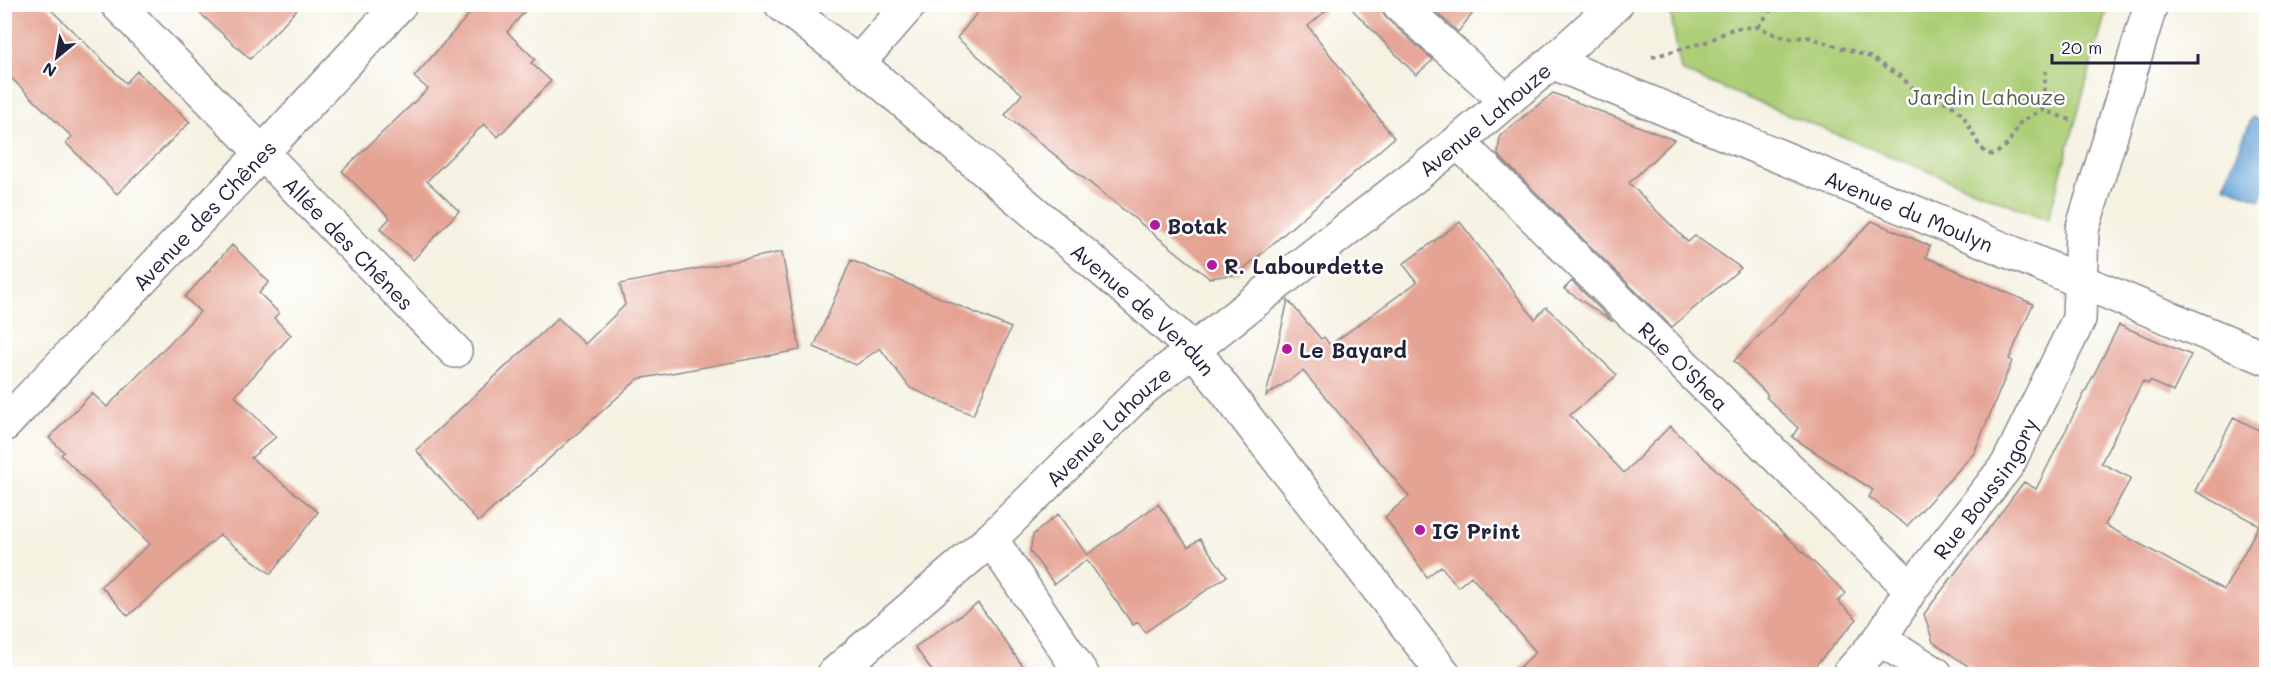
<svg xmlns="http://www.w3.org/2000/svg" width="2271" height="679" viewBox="0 0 2271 679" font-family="Mali,sans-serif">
<rect width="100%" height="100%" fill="#fff"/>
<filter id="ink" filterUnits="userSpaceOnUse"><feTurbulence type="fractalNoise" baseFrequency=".0167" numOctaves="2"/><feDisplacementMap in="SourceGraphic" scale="12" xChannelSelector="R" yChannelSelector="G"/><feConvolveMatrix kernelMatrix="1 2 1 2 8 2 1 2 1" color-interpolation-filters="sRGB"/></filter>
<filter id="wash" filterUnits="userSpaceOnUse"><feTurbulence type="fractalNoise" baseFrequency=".008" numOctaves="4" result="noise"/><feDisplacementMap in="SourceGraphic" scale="24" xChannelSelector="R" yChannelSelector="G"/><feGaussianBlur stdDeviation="1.35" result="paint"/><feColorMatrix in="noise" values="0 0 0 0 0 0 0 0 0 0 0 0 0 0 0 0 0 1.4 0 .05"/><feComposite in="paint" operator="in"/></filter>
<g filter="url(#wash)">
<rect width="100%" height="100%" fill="#f5f2e2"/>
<!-- green -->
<path fill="#acce76" stroke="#677858" stroke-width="1.5" d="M1669,5V4L2108,5L2048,220L1681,71Z"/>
<!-- water -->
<path fill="#64a2d6" stroke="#436288" stroke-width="1.5" d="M2252,117L2266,123V186L2261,200L2224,186Z"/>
<g id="blocks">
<!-- building -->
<path fill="#e5a393" d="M4,4H45L126,83L137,71L190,122L117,194L66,143L72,137L4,71Z
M190,4H302L250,59Z
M478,4H531L507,32L535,59L531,63L551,81L498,137L484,124L427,181L459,211L413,260L380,229L390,218L342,171L428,89L414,77Z
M984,4H1334L1308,26L1394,138L1238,274L1209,278L1005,115L1022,94L957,38Z
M1347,4H1381V10L1386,18L1433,60L1416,75Z
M1427,4H1480L1458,32Z
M1553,93L1674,140L1629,183L1688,242L1695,236L1741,268L1672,327L1498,155L1500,136Z
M1872,221L1930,246L1926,257L2033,304L2009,359L2012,361L1974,453L1907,526L1869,497L1873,490L1792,437L1798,428L1766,397L1768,395L1734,361Z
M1460,222L1535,319L1546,307L1617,375L1570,415L1624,473L1670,426L1846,593L1838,601L1857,619L1807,675H1512L1536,652L1471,576L1458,587L1441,566L1427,577L1385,517L1409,496L1303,371L1266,396L1288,300L1321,339L1324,337L1330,345L1417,282L1403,264Z
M232,245L269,282L259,293L279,313L274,318L291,335L235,396L276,437L251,458L318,512L271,574L220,535L128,616L101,586L150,544L61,455L64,452L49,438L92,393L107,407L200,312L185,297Z
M782,252L800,350L638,379L478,522L416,450L558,318L585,344L625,305L620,284Z
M851,260L1011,328L973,415L910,388L880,348L856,365L814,347Z
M1572,281L1613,322L1564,289Z
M2119,325L2191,355L2173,392L2150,381L2148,384L2143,381L2101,463L2131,478L2105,525L2224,590L2259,525L2195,491L2234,417L2266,434V675H1981L1933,642L1924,614L2024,482L2036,489Z
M1158,504L1188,547L1200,539L1227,576L1145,632L1138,622L1133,625L1087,560L1054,584L1030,551L1033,535L1058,514L1087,555Z
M978,603L1029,675H935L915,647Z"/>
</g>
</g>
<g filter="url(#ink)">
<use href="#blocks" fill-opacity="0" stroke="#8c8a8e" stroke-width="1.5"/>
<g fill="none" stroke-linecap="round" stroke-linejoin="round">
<defs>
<g id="minor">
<path id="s1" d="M117,4L455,351"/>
<path d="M1399,4L1506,101"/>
<path id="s2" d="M1552,62L2266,358"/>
<path d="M858,63L910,4"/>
<path id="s3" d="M1458,142L1911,589"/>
<path id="s4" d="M4,425L262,153L400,4"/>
<path d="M991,539L1082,674"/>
<path d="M1880,639L1936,674"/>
<path id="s5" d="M834,674L991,539L1143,389L1458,142L1552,62L1616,4"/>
<path id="s6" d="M1849,674L1880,639L1911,589L2008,464L2079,319L2082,230L2151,4"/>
</g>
<g id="major">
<path id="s7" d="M781,4L858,63L1133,296L1194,350L1444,674"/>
</g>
</defs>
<!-- minor casing -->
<use href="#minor" stroke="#8c8a8e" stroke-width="36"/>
<!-- major casing -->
<use href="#major" stroke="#8c8a8e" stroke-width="36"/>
<!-- path -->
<path stroke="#8c8a8e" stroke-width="4" stroke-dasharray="4.5 4.5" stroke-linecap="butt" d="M1758,27L1775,4
M1652,57L1709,41L1734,28L1758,27L1776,35L1792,38L1808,37L1870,57L1900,76L1916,91L1949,103L1963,115L1980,147L1988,154L1994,155L2007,145L2021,121L2042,110L2071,120
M2042,110L2046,71"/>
<!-- minor -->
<use href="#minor" stroke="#fff" stroke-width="33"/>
<!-- major -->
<use href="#major" stroke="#fff" stroke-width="33"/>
</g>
</g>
<!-- markers -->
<g fill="#b5179e" stroke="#fff" stroke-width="2">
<circle cx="1155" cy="225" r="6"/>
<circle cx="1212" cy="265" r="6"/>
<circle cx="1287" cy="349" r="6"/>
<circle cx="1420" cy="530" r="6"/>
</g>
<g text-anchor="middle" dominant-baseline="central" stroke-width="5" stroke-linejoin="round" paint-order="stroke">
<!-- park labels -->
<g font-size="21" fill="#525e50" stroke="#fff">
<text x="1987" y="96">Jardin Lahouze</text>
</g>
<!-- street labels -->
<g font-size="21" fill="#22223b" stroke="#fff">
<text stroke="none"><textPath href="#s5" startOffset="856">Avenue Lahouze</textPath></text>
<text stroke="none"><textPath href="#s2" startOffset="387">Avenue du Moulyn</textPath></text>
<text stroke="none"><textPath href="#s4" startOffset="290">Avenue des Chênes</textPath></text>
<text stroke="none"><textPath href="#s1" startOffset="333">Allée des Chênes</textPath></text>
<text stroke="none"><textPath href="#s7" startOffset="474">Avenue de Verdun</textPath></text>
<text stroke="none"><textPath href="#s3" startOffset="318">Rue O'Shea</textPath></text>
<text stroke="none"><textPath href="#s5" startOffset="370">Avenue Lahouze</textPath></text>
<text stroke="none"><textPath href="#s6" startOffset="231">Rue Boussingory</textPath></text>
</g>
<!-- poi labels -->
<g font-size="21" font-weight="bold" fill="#22223b" stroke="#fff" text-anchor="start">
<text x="1167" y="225">Botak</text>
<text x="1224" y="265">R. Labourdette</text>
<text x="1299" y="349">Le Bayard</text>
<text x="1432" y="530">IG Print</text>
</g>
</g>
<!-- margin -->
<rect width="2271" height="679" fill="none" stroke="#fff" stroke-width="24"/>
<!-- north arrow -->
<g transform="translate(57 57) rotate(210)" stroke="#ffffff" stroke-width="4.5" paint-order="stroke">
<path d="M0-4.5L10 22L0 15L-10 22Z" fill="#22223b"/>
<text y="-9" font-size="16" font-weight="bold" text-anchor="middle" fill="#22223b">N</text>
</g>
<!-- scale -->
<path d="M2052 54v9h146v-9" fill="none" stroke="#22223b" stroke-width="3"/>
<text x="2061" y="54" font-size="18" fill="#22223b" stroke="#ffffff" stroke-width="4.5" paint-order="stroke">20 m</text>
</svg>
